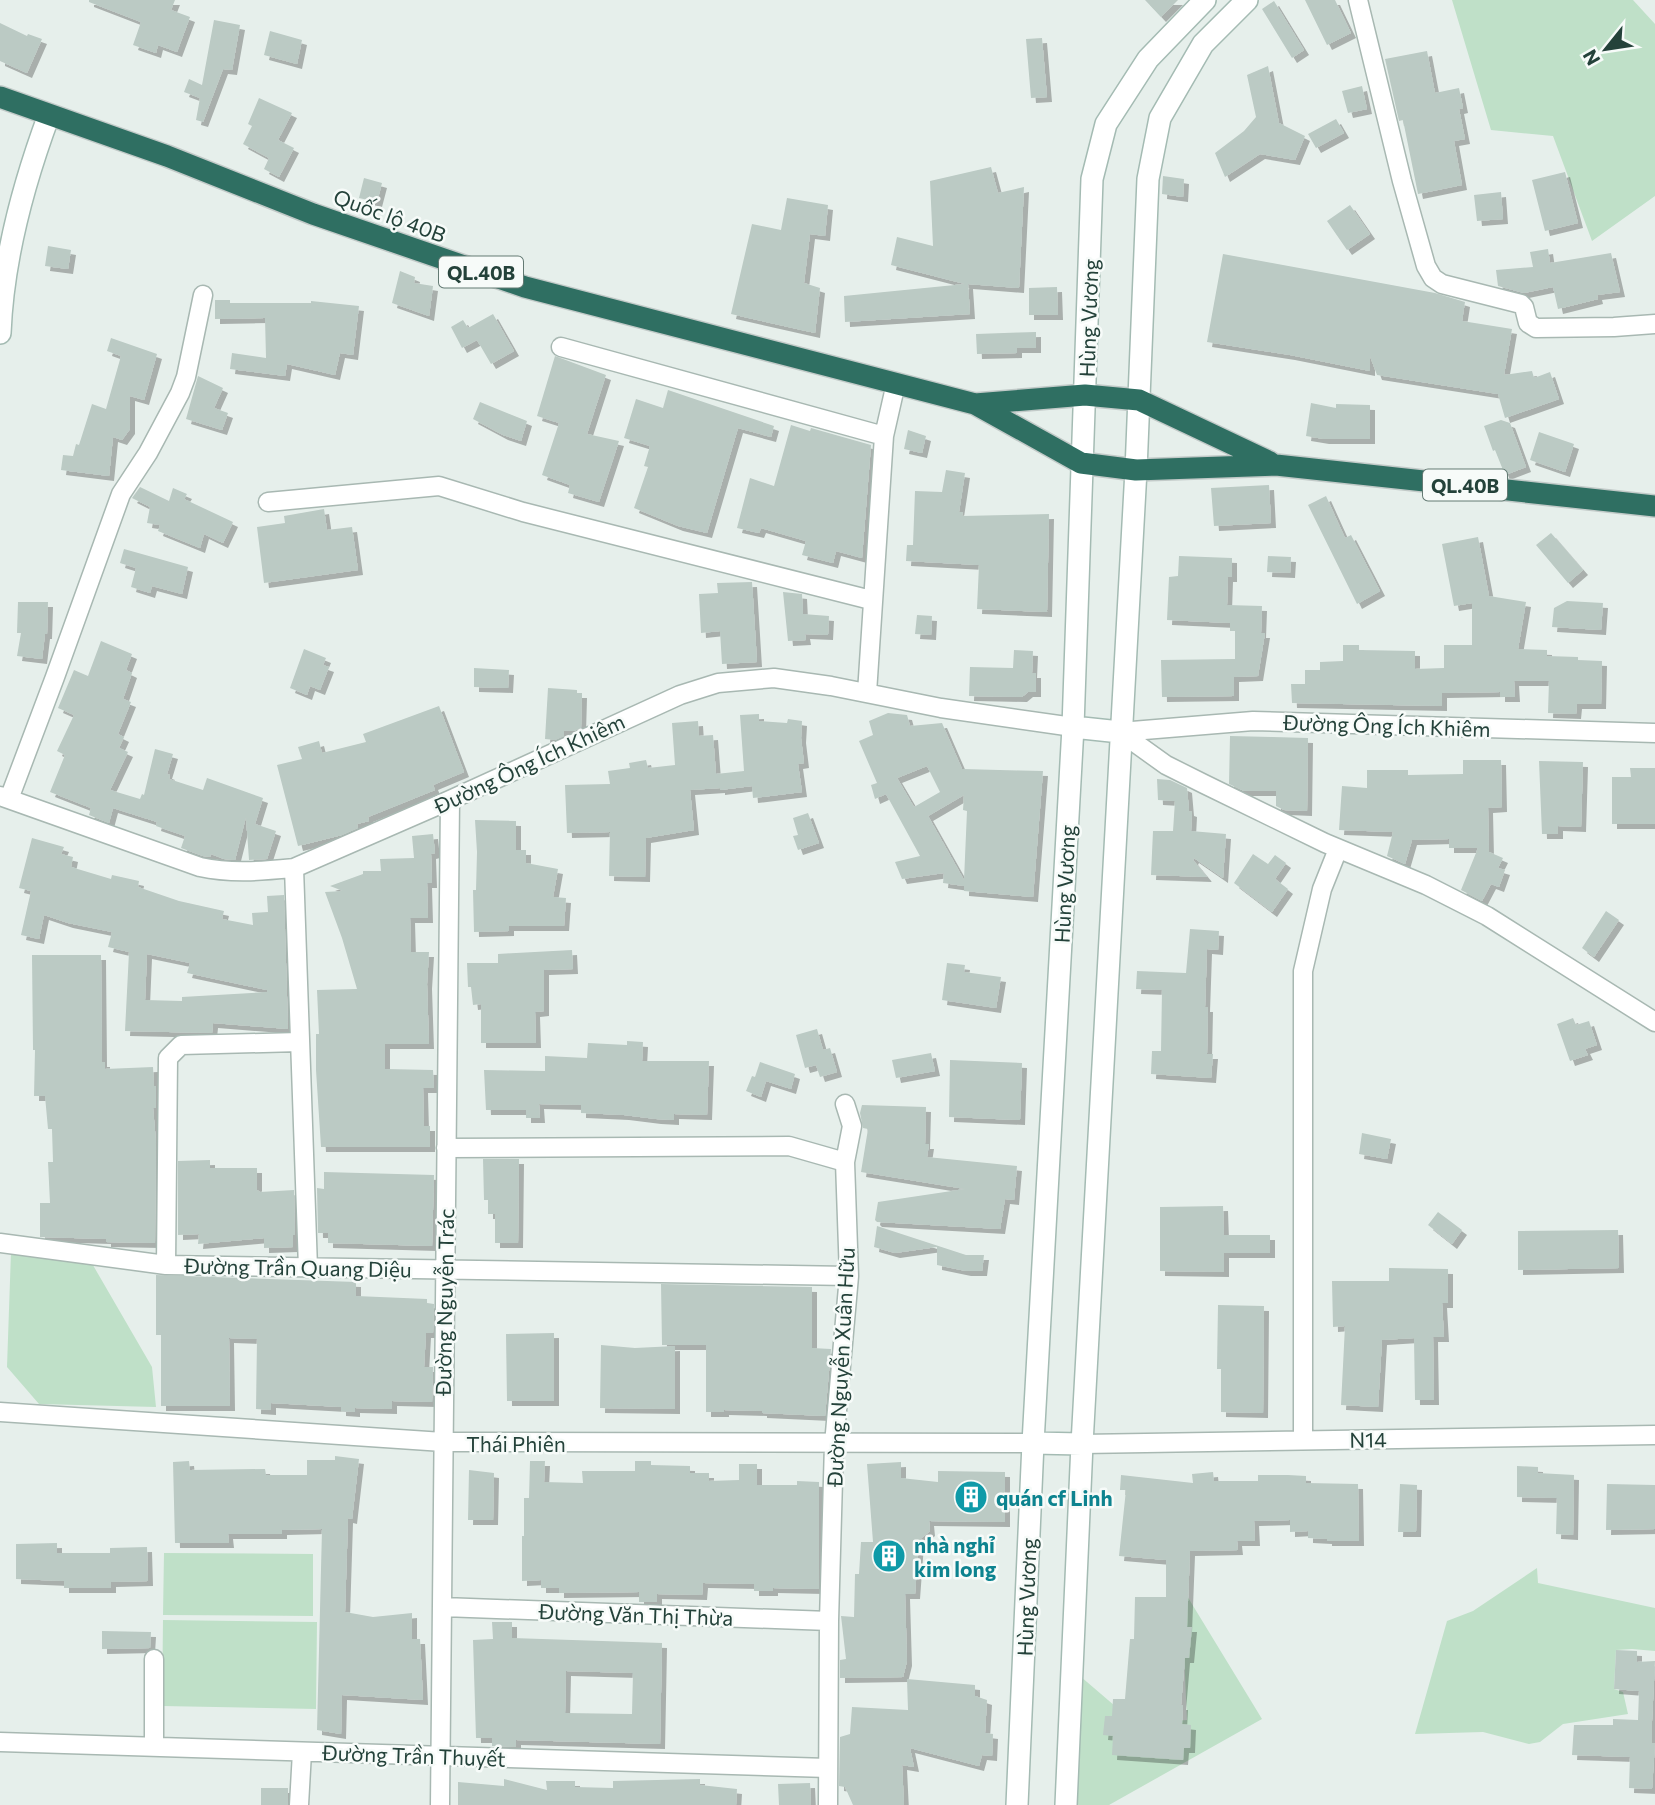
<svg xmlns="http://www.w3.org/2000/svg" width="1655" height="1805" viewBox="0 0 1655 1805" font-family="Commissioner,sans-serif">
<defs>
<filter id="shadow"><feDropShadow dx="5" dy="5" stdDeviation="0" flood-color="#0004"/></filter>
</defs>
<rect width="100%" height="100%" fill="#e6efeb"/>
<!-- green -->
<path fill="#bfe0c8" d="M1452,0H1633L1655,24V196L1592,241L1553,136L1491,130Z
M11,1252L90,1260L152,1367L156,1407L39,1404L7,1367Z
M164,1553L313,1554V1616L163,1615Z
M1537,1568L1538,1583L1655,1608V1651L1632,1649L1616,1650L1614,1689L1623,1692L1628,1714L1563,1724L1540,1742L1529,1744L1483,1732L1415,1734L1447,1621L1473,1611Z
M1181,1586L1262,1719L1109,1805H1074L1080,1676L1136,1724L1187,1720Z
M163,1620L317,1622L316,1709L162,1706Z"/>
<!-- building -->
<path fill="#bbcac4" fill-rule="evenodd" filter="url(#shadow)" d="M89,0H175L171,10L190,17L177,52L158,45L156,53L133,45L141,22L89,2Z
M1145,0H1178L1161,17Z
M1305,0H1335L1351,33L1327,45Z
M1274,1L1304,50L1292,58L1262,9Z
M214,20L240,25L232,70L223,69L203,122L196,120L200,98L184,92L189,79L202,85Z
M0,23L27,36L28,34L42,39L27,73L0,61Z
M270,31L302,40L297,64L264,55Z
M1042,38L1047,97L1031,98L1026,39Z
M1427,51L1435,93L1459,88L1463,108L1459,109L1465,139L1454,141L1462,185L1418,194L1403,120L1399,121L1385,59Z
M1268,66L1279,123L1305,136L1295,160L1260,154L1225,177L1215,153L1244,131L1256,117L1247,75Z
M1362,86L1367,109L1348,113L1342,91Z
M259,98L292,113L278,140L294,148L279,177L264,169L269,158L243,144L252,126L248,124Z
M1336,119L1344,133L1316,148L1308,134Z
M991,167L998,193L1024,187L1019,288L968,284L970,314L845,322L844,296L965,284L891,265L897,237L933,246L930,181Z
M1565,172L1578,223L1545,231L1532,180Z
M1163,176L1184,179L1183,197L1162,194Z
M364,178L382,183L377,202L359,198Z
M1501,192L1503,219L1477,221L1474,195Z
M787,198L828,205L825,236L810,234L804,283L820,288L815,333L731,314L752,224L781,230Z
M1350,205L1370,234L1347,250L1327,221Z
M48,246L71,250L68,269L45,266Z
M1548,249L1550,263L1611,253L1620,292L1597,295L1598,299L1558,309L1553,287L1524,293L1498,286L1496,270L1533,267L1530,252Z
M1223,254L1435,293L1465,302L1462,321L1512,329L1504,375L1532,371L1534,378L1550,372L1559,399L1505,418L1498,394L1377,375L1370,356V371L1290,355L1207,342Z
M400,271L415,277L414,283L433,286L429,316L392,303Z
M1057,287L1058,315H1029V288Z
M215,300H230V303H311V301L359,306L353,355L340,353L335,375L287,364L285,376L230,369L232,353L266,358L265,318L215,319Z
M493,314L514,351L491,364L477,340L462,348L451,327L463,320L468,328Z
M1036,332V348H1017V353L977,354L976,334Z
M111,338L157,354L144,400L130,396V429L122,440L113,437L109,476L61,470L63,455L73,456L76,444L79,445L92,404L106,409L121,356L107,351Z
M555,356L606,375L587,434L619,441L599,502L568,493L570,485L542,475L559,423L537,416Z
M198,376L223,388L214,408L228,413L222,430L186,419Z
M668,390L774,426L771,437L738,428L707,533L678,526L634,508L648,467L644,466L650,446L624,438L636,399L663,408Z
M480,402L527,421L521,441L503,435L473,419Z
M1311,403L1336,408V404L1370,405V439H1324L1306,436Z
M1501,420L1510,423L1526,467L1505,475L1495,450L1493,451L1484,426Z
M791,425L810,431L811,428L871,445L862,558L836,551L833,563L802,555L806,541L761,528L759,533L737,528L750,478L774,486Z
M908,430L926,436L922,453L904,449Z
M1539,432L1574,444L1565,472L1530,460Z
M946,470L965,473L959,512H963L962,516L1049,514L1047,612L977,609L979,565L906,561L907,545H913L915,491L942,492Z
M1269,485L1271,523L1214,526L1211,488Z
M140,487L169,501L173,488L187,494L184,499L233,522L223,543L204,534L200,548L158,531L160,525L147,523L150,507L132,498Z
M1326,496L1345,538L1351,535L1380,591L1357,604L1308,505Z
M324,509L327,530L352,527L358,570L264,583L257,527L285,523L284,516Z
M1551,533L1583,570L1568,583L1536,545Z
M1478,537L1489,596L1526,602L1518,649L1547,650V656L1578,657V660L1602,661L1601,704H1577L1576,714L1548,713L1549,681H1514L1515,697H1500V692L1442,693V706L1292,703L1291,684H1305V670H1320V662L1343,661V645H1359V650L1415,651V669L1444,668V645H1472V603L1454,606L1442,544Z
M124,549L188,567L182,594L152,586L150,593L131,587L136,568L120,563Z
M1179,556L1232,558V577H1228L1227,605L1262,606L1261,633H1265L1258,676L1234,677V696L1162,697L1161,660L1235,659V631H1230V623L1167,620L1169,577L1178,576Z
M1268,556L1291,557L1290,573L1267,572Z
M752,582L757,662L722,664L720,631L701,633L699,594L718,593L717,583Z
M783,592L802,594L803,614L829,616L828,635L805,634L806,640L788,641Z
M1567,601L1603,603L1601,630L1552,627L1554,608Z
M18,602H48L47,634H45L42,659L17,656L21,633H17Z
M917,615L932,616L931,635L915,634Z
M101,641L132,654L126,670L132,673L123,699L131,702L118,734L124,737L119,748L128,752L110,790L140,799L142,794L144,795L155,749L173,754L167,774L170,775L169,779L203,790L207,778L263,798L255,824L276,831L267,859L249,860L246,817L235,860L224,859L211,854L210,857L203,856L181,848L185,836L156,826L157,822L113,808L109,823L89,815L91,808L50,792L65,755L57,751L74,715L58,708L74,670L88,676Z
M304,649L326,658L323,665L329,667L320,690L310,686L307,695L290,688Z
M1014,650L1033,651L1032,673H1036V692H1028L1022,697L969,696L970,667L1013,668Z
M474,668L509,670L508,688L474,687Z
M548,688L577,690V693H582L581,728L574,731H564V736L555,740L545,739Z
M439,706L464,772L433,785L435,790L368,817L369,821L357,824L358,828L342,835L298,846L277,765L302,759L298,747L319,741L322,753L366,742L363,734Z
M888,713L907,715L910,726L942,723L962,769L1043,771L1033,897L964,891V886L943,883L944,873L902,879L895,862L920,856L886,794L875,799L871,785L877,783L859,741L873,735L869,721ZM927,766L940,792L914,807L897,778ZM964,795L963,810L967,811L964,880L928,816Z
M759,714V721L787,723L788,719L802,721L801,738L804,763L798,764L802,792L753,798L752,786L720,790V788L690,790L694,830L646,838L645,877L609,876L610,832L567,833L565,785L610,784L608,771L630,768L629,763L646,760L648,768L675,765L672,723L698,721L699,736L713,735L716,774L744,771L740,715Z
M1230,736L1308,738L1307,811L1284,810L1276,806V791H1244L1229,784Z
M1463,760H1501L1502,807L1488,808L1489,852L1503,858L1498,868L1505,870L1499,887L1491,884L1482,901L1461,890L1478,848H1449V839L1412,840L1405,864L1387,856L1393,832L1339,830L1342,786L1367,788V770H1408V775L1463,774Z
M1539,761L1583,762L1581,827L1558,826V834H1542Z
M1630,768H1655V824H1612V777H1631Z
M1157,779L1170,780L1187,788L1189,811L1192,812L1191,831L1226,834L1223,878L1194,858L1193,860L1207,877L1151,875L1153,831H1173L1175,801L1158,800Z
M808,813L819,843L798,850L793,836L798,835L793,818Z
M475,820L516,821V850H526V863L558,869L553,897L566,898L564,926H509V931L474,932L473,890H476L477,852Z
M433,834L435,853L431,854L432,883H427L428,918H410L411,952H429L427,984L429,1044H385V1069L433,1070L434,1088H423L424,1126H430V1147H321L316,1070V1034H319L317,990L357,989L342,938L325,892L343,891L330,886L363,874V871H381L380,859L414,858L412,836Z
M32,838L64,847L61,854L73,857L71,867L111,879L112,875L139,881L138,887L179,901L224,911L222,919L253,925L252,913L268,912L267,896L284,895L288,1029L213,1023L212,1033L125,1031L129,952L108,947L112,932L68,923L44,915L39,939L21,935L31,891L19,888ZM147,954L190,963L187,973L267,990V992L182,997V1001L145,1000Z
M1253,854L1268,864L1275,855L1286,863L1275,879L1288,889L1272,912L1234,883Z
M1606,911L1619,920L1594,957L1582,948Z
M1190,929L1219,931L1218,950L1207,949L1205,1007H1208L1207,1054H1213L1211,1078L1151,1074L1152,1051H1161L1162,990L1136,989L1137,971L1186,973Z
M572,950L573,969L544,970V1011L535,1012L536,1043H481V1004L473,1005L471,987H468L467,963H498V954Z
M32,955H101L102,1062H105V1069L153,1067L154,1086H156V1108H153L156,1142L155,1243L106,1242V1239L40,1237V1203H50L48,1162H53L52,1129H48L45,1096H34L35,1050H33Z
M947,963L965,965L964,972L1001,977L996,1008L942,1000Z
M1573,1018L1576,1025L1589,1021L1597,1045L1585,1049L1588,1055L1570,1061L1557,1024Z
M817,1029L823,1050L830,1048L837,1072L820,1077L816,1065L805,1068L796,1035Z
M627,1041L643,1042L642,1061H709L707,1115L674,1114V1120L656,1119L624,1115L581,1113V1105L539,1104L540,1118H526V1110H486L484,1070L545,1071V1056L587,1058L588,1043L627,1045Z
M931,1053L935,1071L896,1078L892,1060Z
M950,1060L1022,1063L1020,1120L949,1117Z
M760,1062L795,1074L791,1089L766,1081L761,1097L746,1091L752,1076L755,1077Z
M862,1105L926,1107L925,1144H929L927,1157L1017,1166L1014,1200L1005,1199L1000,1229L877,1222L875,1220L878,1202L965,1189L861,1172L868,1129L863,1128L860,1113Z
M1362,1133L1391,1139L1387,1159L1359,1154Z
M483,1159H519L518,1243H495V1214H488V1200H484Z
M210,1160V1168H257V1190L260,1192L294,1190L295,1235H293V1247L264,1248V1238L198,1244L199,1234L178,1235V1161Z
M324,1172L434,1175L432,1246L328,1243V1233H318L317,1188L324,1189Z
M1223,1206L1224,1235H1270V1253H1224V1272L1160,1271V1207Z
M1438,1212L1462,1230L1452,1244L1428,1225Z
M877,1226L966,1255H984L982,1271H966L937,1265V1247L895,1253L874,1247Z
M1618,1230L1619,1268L1518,1270V1231Z
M1389,1268L1448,1269V1303H1442L1444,1337H1433L1434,1400H1415L1414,1338L1382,1340L1378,1407L1341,1405L1345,1326L1333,1327L1332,1281H1389Z
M156,1275L356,1282V1296L427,1299V1303L434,1304L433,1333H426L424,1367H433L432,1402L392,1401V1409L355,1408V1412L341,1411V1407L271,1403V1410L256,1409L257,1339L229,1338L230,1406H161V1335H156Z
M661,1284L812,1287V1348L831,1349L825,1416L762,1413V1411L724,1410V1412H706V1345H662Z
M1218,1305L1264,1306L1263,1413L1221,1412V1369H1217Z
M554,1333V1401H507L506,1334Z
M601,1345L635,1348L675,1346V1409L600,1408Z
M335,1456L359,1459L352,1519L348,1518L345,1612L373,1617L412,1613V1639H420L423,1700L342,1695L341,1734L317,1730L322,1529L282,1530V1534H228L229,1543H175L173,1462L189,1461L190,1470L265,1469L266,1475H307V1460H335Z
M530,1461H545L544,1482L583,1483L582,1471H635V1461H651V1465L690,1466V1473H709V1481L739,1480V1464H757V1485H797V1481L819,1482V1589L773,1588V1591H754V1584L703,1583L702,1595L657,1594V1602H639V1592L559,1593V1588H541V1580L522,1581V1536H524V1498H529Z
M901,1462V1478L938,1482V1471L1005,1472V1522L929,1521L930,1531L919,1540L915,1594H905L907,1661L903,1677L840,1678V1660L846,1659L841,1616L854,1617L855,1574H859L861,1542H873L867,1464Z
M1517,1466L1538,1467V1473L1574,1475L1573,1535L1556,1534L1557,1498L1517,1497Z
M469,1470L494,1473L493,1520H468Z
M1213,1472L1214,1481H1258V1475H1288L1306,1476V1483L1358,1484L1359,1541H1327V1539L1308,1538V1531L1290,1532V1520L1254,1521L1255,1541H1237L1238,1550L1190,1551L1187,1627H1192L1189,1658H1185L1181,1705H1183L1182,1724L1191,1725L1190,1748H1184L1183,1760L1112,1755L1113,1736L1103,1735L1105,1716H1112L1113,1699H1125L1130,1639H1134L1135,1597H1166V1560L1119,1556L1126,1490H1120L1121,1475L1193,1483L1192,1474Z
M1400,1484L1417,1485L1416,1532H1398Z
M1607,1484L1655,1485V1529L1606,1530Z
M57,1543V1553H110V1548L147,1547L148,1581L111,1582V1588H64V1581L16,1579V1544Z
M492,1622H512V1638L662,1643L660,1744L516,1740V1747L492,1746V1738H476L473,1640L493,1639ZM566,1671L633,1673L632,1714L565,1713Z
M102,1631L151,1632L150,1648L102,1649Z
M1616,1650L1637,1651V1662L1655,1661L1652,1721V1743H1655L1652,1789L1629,1788L1630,1757L1572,1755L1574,1725H1613V1719L1638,1720L1639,1691L1614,1689Z
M907,1679L975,1685V1696L987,1700L985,1733L993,1734L992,1756L982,1755L979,1766L910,1748L914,1767L902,1765L904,1805H853L845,1787L839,1786L840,1737L850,1734L852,1707L908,1710Z
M504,1779L547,1790L546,1781H575V1787L613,1788V1781L700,1779V1785L737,1789L736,1805H458V1782L504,1786Z
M810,1783L811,1805H779L778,1784Z
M261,1788H288V1805H261Z"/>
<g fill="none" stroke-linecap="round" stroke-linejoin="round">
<defs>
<path id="street" d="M1358,0L1402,181L1426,266L1433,278L1442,284L1521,304L1524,307L1528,323L1536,328L1614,327L1655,324
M561,347L884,436
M268,502L439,486L523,512L871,600
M867,693L884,436L896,383
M1120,732L1166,765L1204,784L1325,843L1426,885L1487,916L1655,1022
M1120,732L1253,721L1655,733
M0,796L200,867C232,874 262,871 294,868L450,800L680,695L718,683L774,678L831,686L941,708L1073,727
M9,799L55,677L121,494L148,453L180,393L186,377L203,295
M294,868L308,1268
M446,1148L789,1146L845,1162L849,1276L834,1444L829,1621L828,1805
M845,1162L852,1126L845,1104
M0,1243L166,1265L849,1276
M166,1265L168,1058L181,1045L299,1042
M0,1412L443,1442L1033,1443
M1303,1440V971L1322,889L1338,849
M1082,1444L1655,1435
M443,1607L829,1621
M154,1659V1747
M0,1742L828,1768
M299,1805L302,1752
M440,1805L450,800"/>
<path id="secondary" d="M0,333C3,258 23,185 49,115
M1073,727L1120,732
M1033,1443L1082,1444
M1017,1805L1033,1443L1073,727L1092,179L1106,124L1148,59L1205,0
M1066,1805L1082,1444L1136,470L1148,179L1160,118L1203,44L1247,0"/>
<path id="highway" d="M0,97L167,156L313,214L525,287L975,404L1081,463L1136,470L1276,465L1655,506
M975,404L1085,395L1139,400L1270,462"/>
</defs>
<!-- street casing -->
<use href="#street" stroke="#a8b8b2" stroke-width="21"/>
<!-- secondary casing -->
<use href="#secondary" stroke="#a4bbb3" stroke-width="24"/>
<!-- highway casing -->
<use href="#highway" stroke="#c2cac8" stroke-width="24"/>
<!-- street -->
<use href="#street" stroke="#fff" stroke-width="18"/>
<!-- secondary -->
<use href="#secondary" stroke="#fff" stroke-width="21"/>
<!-- highway -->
<use href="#highway" stroke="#2f6f62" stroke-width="21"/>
</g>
<!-- icons -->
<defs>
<symbol id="building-disc" viewBox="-11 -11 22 22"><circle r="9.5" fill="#0f9aa8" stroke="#f7fbf9"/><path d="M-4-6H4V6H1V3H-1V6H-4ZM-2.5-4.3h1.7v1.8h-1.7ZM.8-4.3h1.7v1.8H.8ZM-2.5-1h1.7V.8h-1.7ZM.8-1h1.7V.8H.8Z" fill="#fff"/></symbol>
</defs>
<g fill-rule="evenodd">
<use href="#building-disc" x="952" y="1478" width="38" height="38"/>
<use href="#building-disc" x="870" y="1537" width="38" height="38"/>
</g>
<g text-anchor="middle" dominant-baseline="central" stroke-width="5" stroke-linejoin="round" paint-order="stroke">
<!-- shield labels -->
<g fill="#f7fbf9" stroke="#637a73" stroke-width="2">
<rect x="439" y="256.5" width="84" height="31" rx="5"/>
<rect x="1423" y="469.5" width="84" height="31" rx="5"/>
</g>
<g font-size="19" font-weight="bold" fill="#24423a">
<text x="481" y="272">QL.40B</text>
<text x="1465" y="485">QL.40B</text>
</g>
<!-- street labels -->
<g font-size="21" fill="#24423a" stroke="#f7fbf9">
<text transform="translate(390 215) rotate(20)">Quốc lộ 40B</text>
<text transform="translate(1088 318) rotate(-88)">Hùng Vương</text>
<text transform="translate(1387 725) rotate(2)">Đường Ông Ích Khiêm</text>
<text transform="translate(529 763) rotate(-25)">Đường Ông Ích Khiêm</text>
<text transform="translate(1064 884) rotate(-87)">Hùng Vương</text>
<text transform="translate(298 1267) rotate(1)">Đường Trần Quang Diệu</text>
<text transform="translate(444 1302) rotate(-89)">Đường Nguyễn Trác</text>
<text transform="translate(840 1367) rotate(-87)">Đường Nguyễn Xuân Hữu</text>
<text transform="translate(1368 1439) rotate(-1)">N14</text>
<text x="516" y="1443">Thái Phiên</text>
<text transform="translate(1026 1597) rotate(-88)">Hùng Vương</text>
<text transform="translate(636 1614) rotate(2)">Đường Văn Thị Thừa</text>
<text transform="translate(414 1755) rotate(2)">Đường Trần Thuyết</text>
</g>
<!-- culture labels -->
<g font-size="21" font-weight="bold" fill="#0d838f" stroke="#f7fbf9" text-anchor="start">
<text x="996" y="1497">quán cf Linh</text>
<text x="914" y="1544">nhà nghỉ<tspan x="914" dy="24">kim long</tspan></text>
</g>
</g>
<!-- north arrow -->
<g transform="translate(1606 49) rotate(240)" stroke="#f7fbf9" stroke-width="5" paint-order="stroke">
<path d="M0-5L12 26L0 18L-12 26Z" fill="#24423a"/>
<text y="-10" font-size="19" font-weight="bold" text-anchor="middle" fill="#24423a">N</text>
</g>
</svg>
